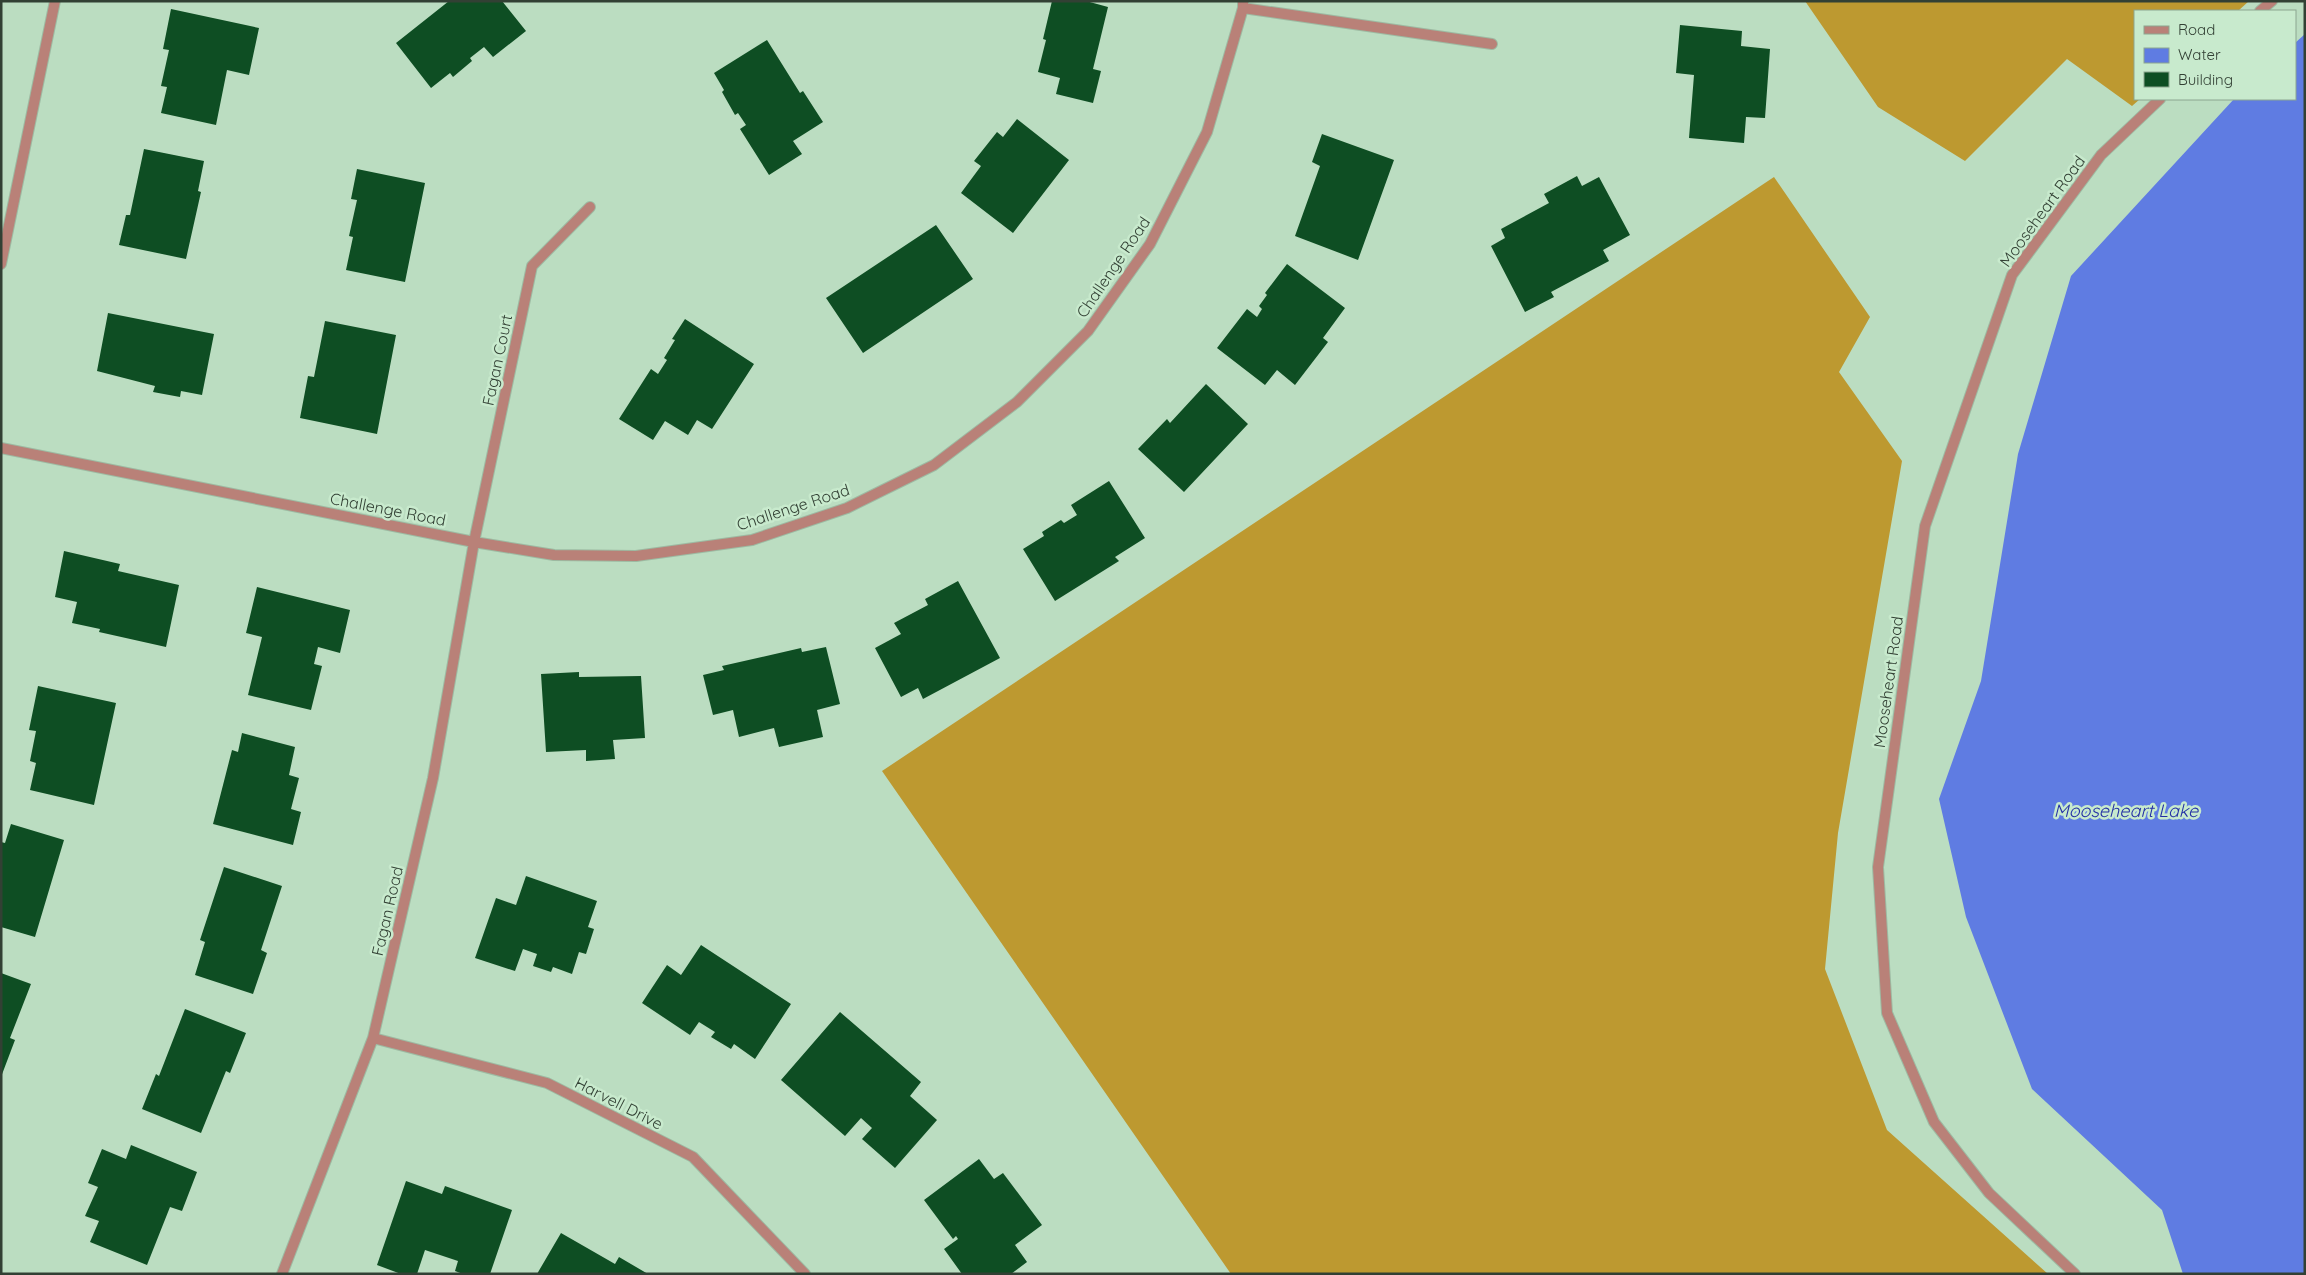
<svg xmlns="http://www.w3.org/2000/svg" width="2306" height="1275" viewBox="0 0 2306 1275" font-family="Quicksand,sans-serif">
<rect width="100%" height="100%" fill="#bbddc1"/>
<!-- forest -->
<path fill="#bd9930" d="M1805,1H2249L2238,11H2135V99H2140L2132,106L2067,59L1965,161L1878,107Z
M1774,177L1870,317L1839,372L1902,461L1838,833L1825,969L1887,1130L2048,1274H1231L882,771Z"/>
<!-- water -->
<path fill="#5f7ce2" d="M2305,34V1274H2183L2162,1210L2032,1089L1966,917L1939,799L1981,681L2018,454L2071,276L2234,99H2295V43Z"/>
<!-- building -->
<path fill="#0e4e23" d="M449,1H502L526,31L493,57L484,47L470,58L472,61L453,77L450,73L431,88L396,43Z
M1052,1H1086L1108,7L1093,69L1101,71L1093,103L1056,94L1060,78L1038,72L1046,40L1043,39Z
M171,9L259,28L249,75L227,70L216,125L161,113L167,87L161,86L169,50L163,49Z
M1680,25L1742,31L1741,46L1770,49L1765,118L1746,117L1744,143L1689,138L1694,75L1676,73Z
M767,40L800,93L803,91L823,122L793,141L802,154L769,175L740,129L746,125L738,113L735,115L722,92L724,90L714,73Z
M1017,119L1069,160L1013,233L961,193L981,166L974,161L997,132L1003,137Z
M1322,134L1394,160L1358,260L1295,236L1320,166L1312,162Z
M144,149L204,161L198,191L201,192L186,259L119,245L126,215H130Z
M357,169L425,183L405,282L346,270L353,237L349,236L357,200L351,199Z
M1577,176L1582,186L1599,177L1630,235L1603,250L1609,261L1551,292L1554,297L1525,312L1491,246L1505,238L1501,229L1549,203L1544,194Z
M936,225L973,279L863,353L826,298Z
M1287,264L1345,308L1323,338L1328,342L1295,385L1277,370L1265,385L1217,348L1247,309L1257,317L1262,309L1259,306L1267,295L1265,293Z
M108,313L214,334L202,395L181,391L180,397L153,392L155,386L97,371Z
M685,319L754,364L712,429L697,420L688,435L665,421L653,440L619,419L651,369L658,374L667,360L664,358L675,340L672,339Z
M325,321L396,335L377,434L300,418L308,376L314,377Z
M1206,384L1248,424L1184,492L1138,449L1167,419L1170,423Z
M1109,481L1145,538L1115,557L1119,561L1055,601L1023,549L1044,536L1042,532L1061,520L1064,523L1077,515L1071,505Z
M64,551L120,564L118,571L179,585L166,647L99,632L100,629L72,623L77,602L55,597Z
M958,581L1000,658L923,699L918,688L901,697L875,648L901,634L894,623L928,605L925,599Z
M257,587L350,610L340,653L318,647L314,664L322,666L311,710L248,695L262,637L246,633Z
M826,647L840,704L817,710L823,737L779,747L774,728L739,737L733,710L713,715L703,675L724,670L722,666L801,648L802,652Z
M579,672V677L641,676L645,738L613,740L615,759L586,761V750L546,752L541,674Z
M38,686L116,703L94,805L30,790L36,763L30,761L36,731L29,730Z
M242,733L295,747L289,775L299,778L291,809L301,812L293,845L213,824L232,750L238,752Z
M11,824L64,840L35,937L1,927V842L5,843Z
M224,867L282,886L261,950L267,953L253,994L195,975L205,942L200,940Z
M526,876L597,901L588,927L594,929L586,954L579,952L572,974L553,967L551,972L533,966L537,954L523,949L515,971L475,958L496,898L516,905Z
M701,945L791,1004L755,1059L734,1044L731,1049L711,1037L715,1032L699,1022L690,1035L642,1003L667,965L681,975Z
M1,973L31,984L10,1038L15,1040L1,1077Z
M185,1009L246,1033L230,1073L226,1071L201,1133L142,1109L156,1074L159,1076Z
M840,1012L921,1082L910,1096L937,1120L895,1168L862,1139L872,1128L861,1118L845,1136L781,1080Z
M131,1145L197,1172L182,1211L170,1207L147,1265L90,1242L99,1221L85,1216L98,1187L88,1183L102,1149L126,1159Z
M979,1159L994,1179L1003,1173L1042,1225L1015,1245L1027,1262L1011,1274H962L944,1249L958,1239L956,1236L953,1239L924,1200Z
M406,1181L442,1194L445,1186L512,1210L490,1274H463L455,1271L458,1261L425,1250L417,1274H401L377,1265Z
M561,1233L615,1264L619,1257L648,1274H537Z"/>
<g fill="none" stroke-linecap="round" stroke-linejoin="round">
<defs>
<path id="street" d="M1243,8L1492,44
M2260,11L2272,1
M1,264L55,1
M1,448L474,542L554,555L636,556L752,540L847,508L934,465L1017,402L1088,331L1150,244L1207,132L1243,8V1
M373,1038L547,1083L693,1157L805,1274
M282,1274L373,1038L433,778L474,542L532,266L590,207
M2075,1274L1989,1193L1934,1122L1887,1013L1878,867L1925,526L2012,275L2101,155L2160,99"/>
</defs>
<!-- street casing -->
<use href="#street" stroke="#9dbaa2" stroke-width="12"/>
<!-- street -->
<use href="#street" stroke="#b98178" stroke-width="10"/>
</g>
<g text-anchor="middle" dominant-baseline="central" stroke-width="5" stroke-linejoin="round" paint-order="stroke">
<!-- street labels -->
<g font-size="16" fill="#324034" stroke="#c8eacd">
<text transform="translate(2042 211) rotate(-54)">Mooseheart Road</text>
<text transform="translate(1113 267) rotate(-56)">Challenge Road</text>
<text transform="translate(497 360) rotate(-78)">Fagan Court</text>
<text transform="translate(793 507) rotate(-18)">Challenge Road</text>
<text transform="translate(388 509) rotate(11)">Challenge Road</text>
<text transform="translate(1888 682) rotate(-82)">Mooseheart Road</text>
<text transform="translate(387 911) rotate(-77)">Fagan Road</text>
<text transform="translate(619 1103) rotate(27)">Harvell Drive</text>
</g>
<!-- water labels -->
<g font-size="18" font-style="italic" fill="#222ea5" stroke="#c8eacd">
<text x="2126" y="810">Mooseheart Lake</text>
</g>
</g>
<!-- border -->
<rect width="2306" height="1275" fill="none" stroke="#324034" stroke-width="5"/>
<!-- legend -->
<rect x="2134" y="10" width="162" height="90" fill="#c8eacd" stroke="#8ca690"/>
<rect x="2144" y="26" width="25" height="8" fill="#b98178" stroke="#8ca690"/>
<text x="2178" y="35" font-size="15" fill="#324034">Road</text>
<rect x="2144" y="48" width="25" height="15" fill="#5f7ce2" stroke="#8ca690"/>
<text x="2178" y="60" font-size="15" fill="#324034">Water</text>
<rect x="2144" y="72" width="25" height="15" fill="#0e4e23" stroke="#8ca690"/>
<text x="2178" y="85" font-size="15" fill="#324034">Building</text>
</svg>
